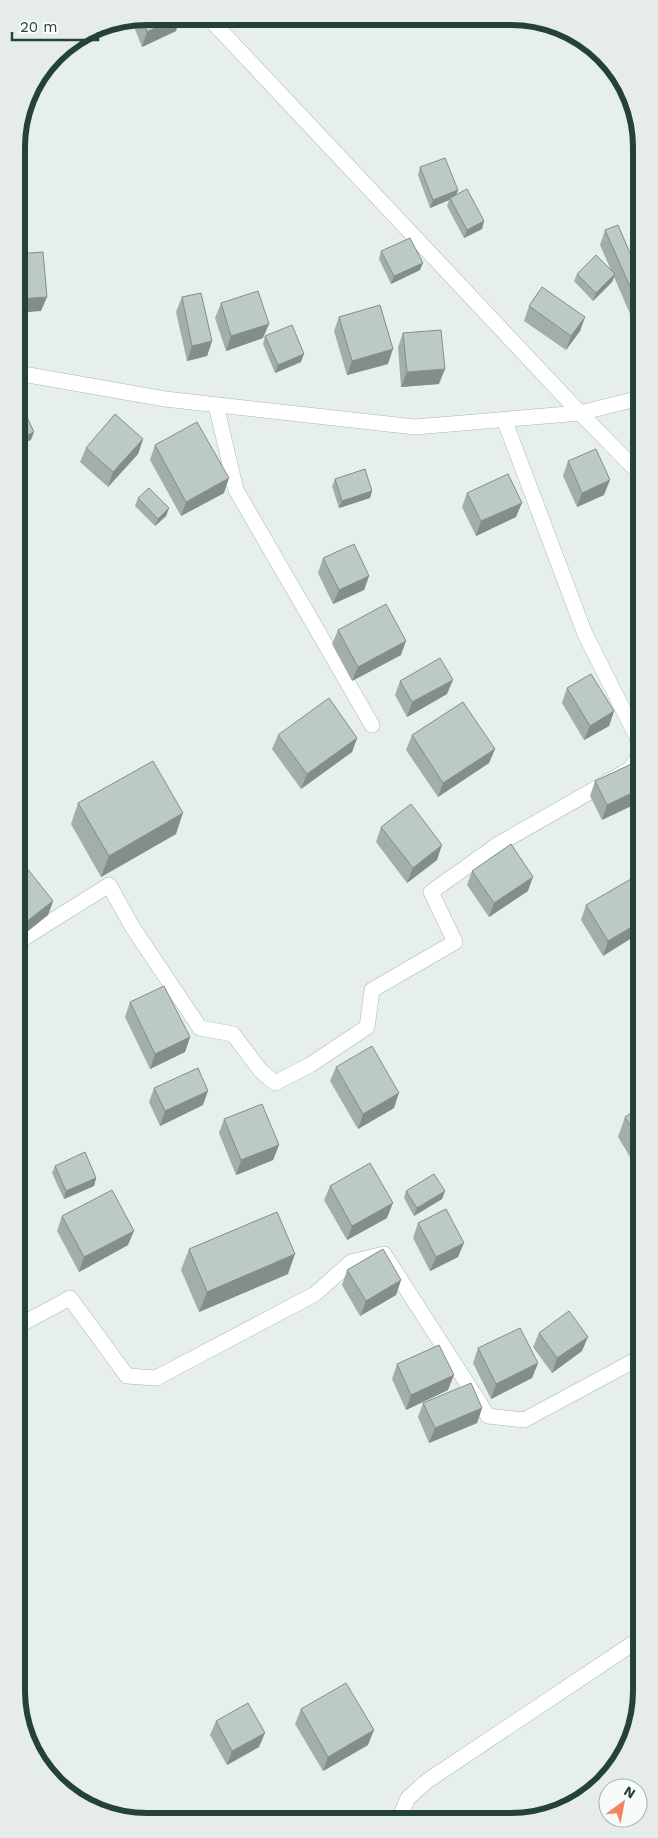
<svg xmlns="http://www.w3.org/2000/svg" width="658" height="1838" viewBox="0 0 658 1838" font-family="'Work Sans',sans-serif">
<rect width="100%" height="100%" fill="#e6efeb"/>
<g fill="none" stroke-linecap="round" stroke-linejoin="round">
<defs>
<path id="minor" d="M208,17L580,413L640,474
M216,405L236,490L372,725
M504,419L585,634L640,743
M18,942L109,885L133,928L200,1028L233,1034L260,1070L275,1083L310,1065L367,1027L372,990L455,942L431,892L497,845L630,769L640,755
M18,1326L70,1298L127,1376L156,1378L315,1294L351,1262L384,1254L488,1416L524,1420L641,1357
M403,1819L401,1814L408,1798L427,1781L641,1638"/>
<path id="tertiary" d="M17,373L165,399L415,427L580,413L640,398"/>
</defs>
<!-- minor casing -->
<use href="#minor" stroke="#a8b8b2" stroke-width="16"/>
<!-- tertiary casing -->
<use href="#tertiary" stroke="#a8b8b2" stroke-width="16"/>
<!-- minor -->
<use href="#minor" stroke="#fff" stroke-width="15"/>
<!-- tertiary -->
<use href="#tertiary" stroke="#fff" stroke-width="15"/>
</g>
<!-- wall -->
<path fill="#a1aea9" d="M147,16L176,31L142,47L131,19Z
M244,17H264L250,27Z
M420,167L458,190L456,195L484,221L482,229L464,238L447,206L449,200L430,208L418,175Z
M605,230L639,274V320L634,323L614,277L612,282L593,301L574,281L577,274L611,270L600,245Z
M381,251L420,270L391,284L379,259Z
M182,297L212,341L207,356L187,361L176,312Z
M221,303L263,338L226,351L215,318Z
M529,306L585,317L580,331L566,350L524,321Z
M339,317L388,364L347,375L334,331Z
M403,333L439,384L401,387L398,347Z
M265,336L301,362L275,373L263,344Z
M143,439L138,454L108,487L80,462L86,448Z
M155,445L224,493L181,516L150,460Z
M568,461L604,495L577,507L563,476Z
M335,479L372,491L370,498L339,508L332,486Z
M467,493L516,517L476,536L462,507Z
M138,498L169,508L166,516L155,526L135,506Z
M323,558L369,576L364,590L333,604L318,573Z
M338,630L401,655L352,681L332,644Z
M400,681L447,694L407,717L395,695Z
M567,688L614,711L609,726L584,740L562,703Z
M640,703V723L636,715Z
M278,735L357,738L352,752L301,789L272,749Z
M412,735L495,749L489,763L438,797L406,750Z
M640,760L602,820L590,796L595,781Z
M78,803L176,834L101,877L71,824Z
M381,827L437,860L407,883L376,842Z
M18,865L53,901L48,915L18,939Z
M472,871L528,891L489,917L467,885Z
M640,894L603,956L581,920L586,905Z
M130,1002L190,1037L185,1052L150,1069L125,1017Z
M336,1067L394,1108L358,1129L330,1081Z
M154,1088L203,1105L160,1126L149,1102Z
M641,1107V1175L618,1137L625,1117Z
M224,1119L279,1145L273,1160L236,1175L219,1133Z
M55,1166L96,1178L94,1186L64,1199L52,1173Z
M330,1186L387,1218L347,1240L324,1200Z
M406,1191H445L442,1199L414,1216L404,1198Z
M62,1216L128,1245L79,1272L57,1231Z
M418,1223L458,1257L430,1271L413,1238Z
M189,1249L288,1274L199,1312L181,1270Z
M347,1270L401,1280L396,1295L360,1316L342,1285Z
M539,1333L582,1351L552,1373L533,1347Z
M478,1348L538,1363L532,1378L491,1399L473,1363Z
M397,1364L448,1390L406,1410L392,1379Z
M423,1403L482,1408L477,1423L429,1443L418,1417Z
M301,1709L368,1745L323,1771L295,1724Z
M216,1721L259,1747L227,1765L210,1735Z"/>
<!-- shaded-wall -->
<path fill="#838d89" d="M181,16L176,31L142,47L147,32Z
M254,17H264L250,27Z
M458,190L455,198H450L449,200L430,208L433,200Z
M484,221L482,229L464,238L467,230Z
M423,263L420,270L391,284L394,276Z
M615,274L612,282L593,301L596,293Z
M47,297L41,311L17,313V299Z
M639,309V320L634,323Z
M585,317L580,331L566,350L571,336Z
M269,324L263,338L226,351L231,336Z
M212,341L207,356L187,361L192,346Z
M393,349L388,364L347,375L352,361Z
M304,354L301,362L275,373L278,365Z
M445,369L439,384L401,387L407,372Z
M34,432L31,440L17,446V440Z
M143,439L138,454L108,487L113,472Z
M229,478L224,493L181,516L186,502Z
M610,480L604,495L577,507L582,493Z
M372,491L370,498L339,508L342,501Z
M522,503L516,517L476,536L481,521Z
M169,508L166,516L155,526L158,519Z
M369,576L364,590L333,604L339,590Z
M406,641L401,655L352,681L358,667Z
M453,680L447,694L407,717L412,702Z
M614,711L609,726L584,740L590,726Z
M357,738L352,752L301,789L307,774Z
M495,749L489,763L438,797L443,783Z
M640,789V802L602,820L607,805Z
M183,813L176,834L101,877L109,856Z
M442,845L437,860L407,883L413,868Z
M533,877L528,891L489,917L494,903Z
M53,901L48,915L18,939L22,925Z
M640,922V933L603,956L608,941Z
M190,1037L185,1052L150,1069L155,1054Z
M208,1091L203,1105L160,1126L165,1111Z
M399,1093L394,1108L358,1129L363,1114Z
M279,1145L273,1160L236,1175L241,1160Z
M96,1178L94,1186L64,1199L66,1191Z
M445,1191L442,1199L414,1216L417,1208Z
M393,1203L387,1218L347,1240L352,1226Z
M134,1231L128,1245L79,1272L84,1257Z
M464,1243L458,1257L430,1271L436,1257Z
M295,1254L288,1274L199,1312L207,1292Z
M401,1280L396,1295L360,1316L366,1301Z
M588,1337L582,1351L552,1373L557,1358Z
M538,1363L532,1378L491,1399L496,1384Z
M454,1375L448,1390L406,1410L411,1395Z
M482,1408L477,1423L429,1443L435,1428Z
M374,1730L368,1745L323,1771L328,1757Z
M265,1733L259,1747L227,1765L232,1751Z"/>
<!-- building -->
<path fill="#bbcac4" stroke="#838d89" d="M147,16H180L147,32L141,17Z
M445,158L458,190L433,200L420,167Z
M467,189L484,221L467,230L450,198Z
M618,225L639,274V307L605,230Z
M410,238L423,263L394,276L381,251Z
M43,252L47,297L17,299V254Z
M596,255L615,274L596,293L577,274Z
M542,287L585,317L571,336L529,306Z
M258,291L269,324L231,336L221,303Z
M201,293L212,341L192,346L182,297Z
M380,305L393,349L352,361L339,317Z
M292,325L304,354L278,365L265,336Z
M441,330L445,369L407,372L403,333Z
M25,413L34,432L17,440V416Z
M115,414L143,439L113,472L86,448Z
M197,422L229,478L186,502L155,445Z
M596,449L610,480L582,493L568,461Z
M365,469L372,491L342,501L335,479Z
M508,474L522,503L481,521L467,493Z
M149,488L169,508L158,519L138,498Z
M354,544L369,576L339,590L323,558Z
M386,604L406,641L358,667L338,630Z
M440,658L453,680L412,702L400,681Z
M591,674L614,711L590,726L567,688Z
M329,698L357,738L307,774L278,735Z
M463,702L495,749L443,783L412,735Z
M640,760V789L607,805L595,781Z
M153,761L183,813L109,856L78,803Z
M411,804L442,845L413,868L381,827Z
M511,844L533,877L494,903L472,871Z
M22,862L53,901L22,925L18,920V865Z
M631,879L640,894V922L608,941L586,905Z
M164,986L190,1037L155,1054L130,1002Z
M372,1046L399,1093L363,1114L336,1067Z
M198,1068L208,1091L165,1111L154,1088Z
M262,1104L279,1145L241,1160L224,1119Z
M641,1107V1142L625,1117Z
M85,1152L96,1178L66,1191L55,1166Z
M370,1163L393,1203L352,1226L330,1186Z
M434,1174L445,1191L417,1208L406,1191Z
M112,1190L134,1231L84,1257L62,1216Z
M446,1209L464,1243L436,1257L418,1223Z
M277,1212L295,1254L207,1292L189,1249Z
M383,1249L401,1280L366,1301L347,1270Z
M569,1311L588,1337L557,1358L539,1333Z
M520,1328L538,1363L496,1384L478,1348Z
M439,1345L454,1375L411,1395L397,1364Z
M471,1383L482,1408L435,1428L423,1403Z
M346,1683L374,1730L328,1757L301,1709Z
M248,1703L265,1733L232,1751L216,1721Z"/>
<!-- crop -->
<path d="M0 0H658V1838H0ZM147 25H511A122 122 0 0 1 633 147V1691A122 122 0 0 1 511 1813H147A122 122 0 0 1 25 1691V147A122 122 0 0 1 147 25Z" fill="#e6ecea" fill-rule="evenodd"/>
<path fill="none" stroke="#24423a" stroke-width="6" d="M147 25H511A122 122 0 0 1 633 147V1691A122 122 0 0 1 511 1813H147A122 122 0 0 1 25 1691V147A122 122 0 0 1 147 25Z"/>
<!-- north arrow -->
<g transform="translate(623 1803) rotate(32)"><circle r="24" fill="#f7fbf9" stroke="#a3b1ad"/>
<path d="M0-4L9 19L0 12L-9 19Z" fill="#f4845f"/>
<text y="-8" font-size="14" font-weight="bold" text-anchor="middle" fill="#24423a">N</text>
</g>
<!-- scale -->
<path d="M12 32v8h86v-8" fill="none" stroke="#24423a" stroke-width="2.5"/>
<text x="20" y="32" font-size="15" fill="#24423a" stroke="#f7fbf9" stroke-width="4" paint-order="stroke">20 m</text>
</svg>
